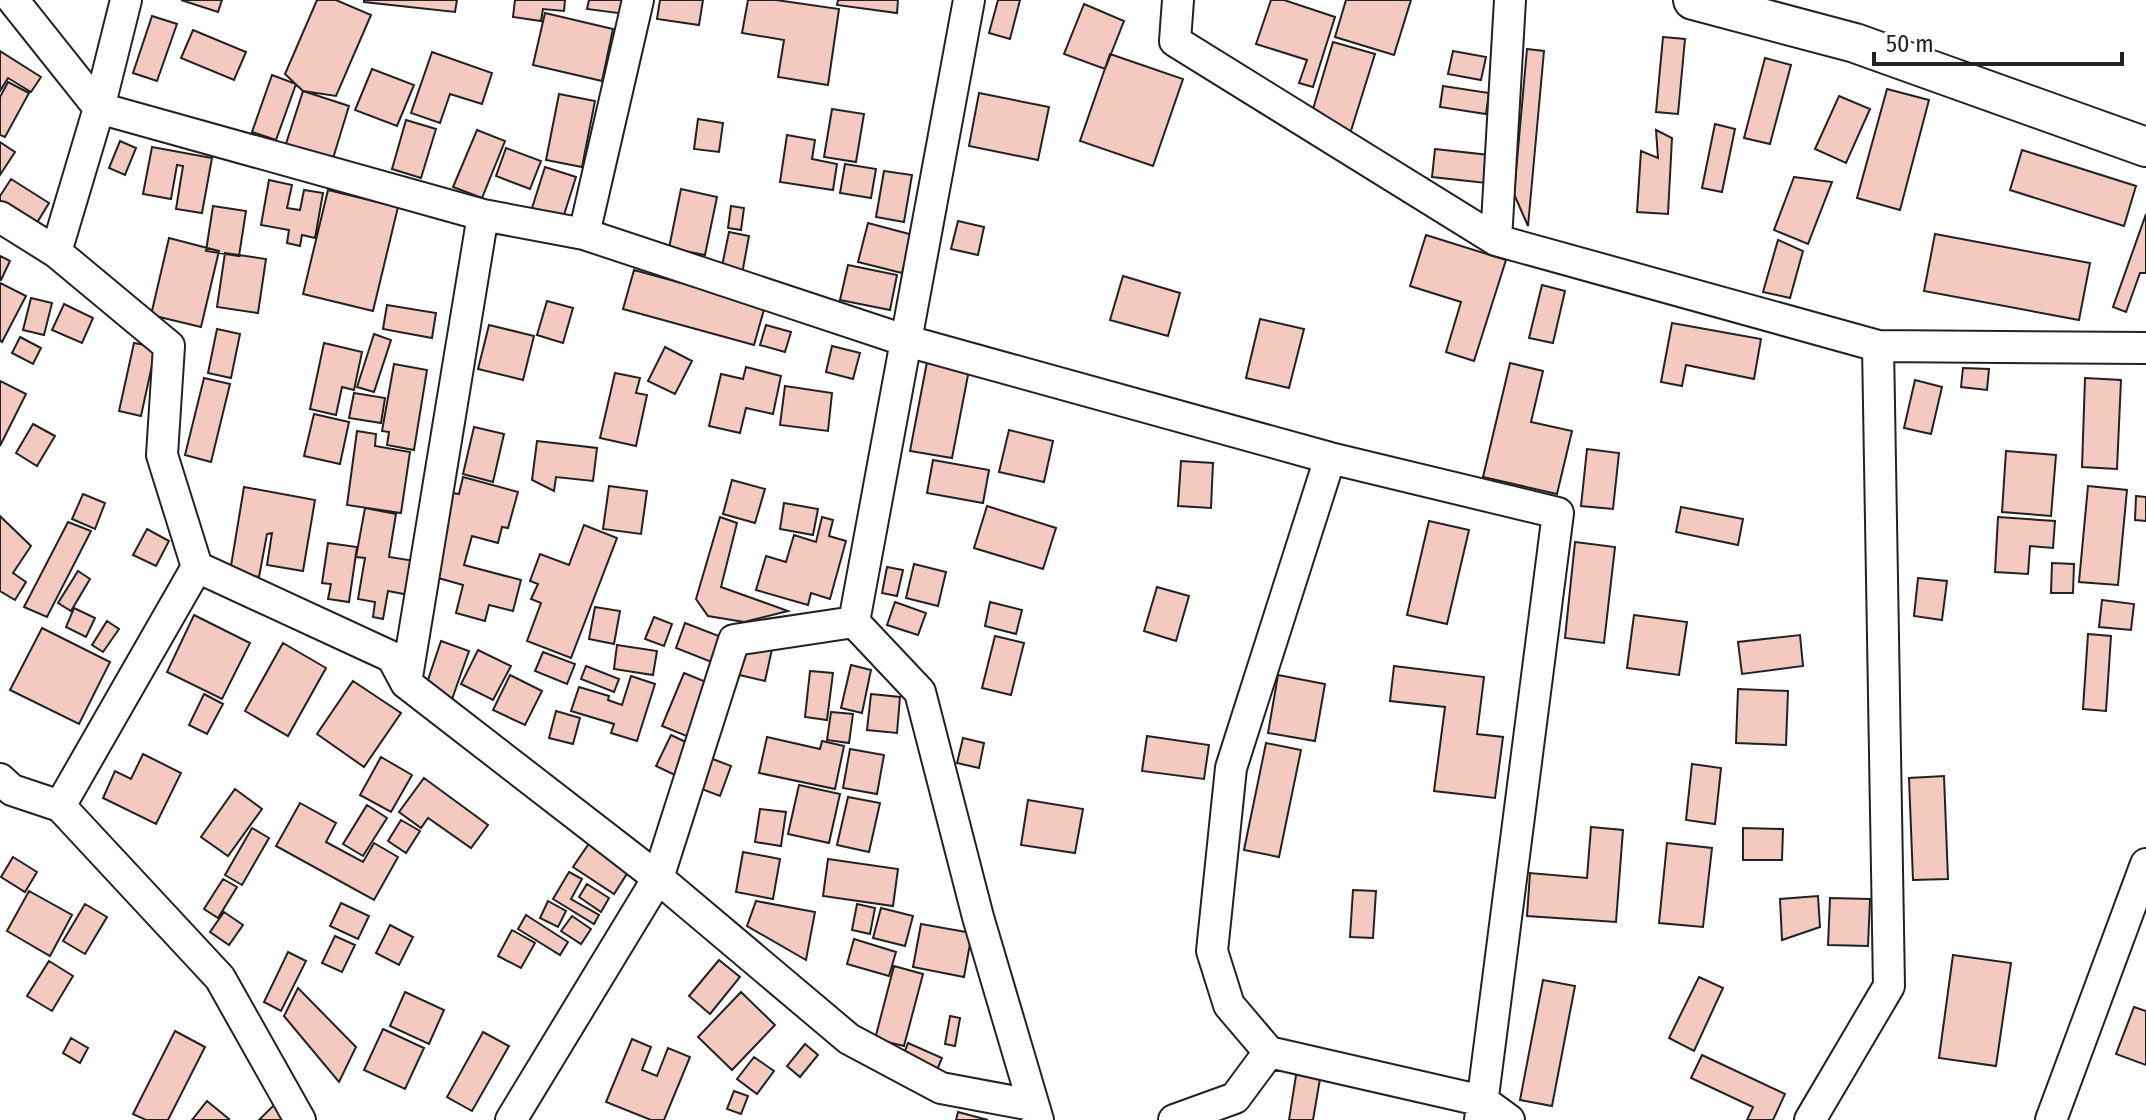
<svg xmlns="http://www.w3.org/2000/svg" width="2146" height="1120" viewBox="0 0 2146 1120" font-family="'Fira Sans Condensed',sans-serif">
<rect width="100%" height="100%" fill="#fff"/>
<!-- building -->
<path fill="#f3c9c0" stroke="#222" stroke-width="2" d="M181,0H222L218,12Z
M317,0H336L371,15L336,96L303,91L285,74Z
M364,0H457L455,12L364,2Z
M515,0H565L564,11L543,9L541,21L513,17Z
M589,0H627L625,14L587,9Z
M660,0H703L699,25L657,19Z
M748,0H776L839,9L828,85L778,77L784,40L742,33Z
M838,0H898L897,13L837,5Z
M998,0H1020L1010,39L989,33Z
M1271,0H1284L1335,17L1313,87L1299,83L1307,60L1256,44Z
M1346,0H1411L1394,55L1335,37Z
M1084,4L1124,21L1105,69L1064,54Z
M545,13L613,29L602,81L533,65Z
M152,16L177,24L157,81L133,73Z
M193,30L246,52L234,80L181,58Z
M1663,37L1685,39L1678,114L1656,112Z
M1333,42L1375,54L1350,134L1313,109Z
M1527,49L1544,51L1528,226L1514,194Z
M0,51L41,77L31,92L8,78L0,91Z
M1453,51L1486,57L1481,80L1448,74Z
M432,52L492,73L482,104L450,94L440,123L411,113Z
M1110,54L1183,79L1153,166L1080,141Z
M1765,58L1791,65L1770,144L1744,138Z
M372,69L414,85L397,126L355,110Z
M272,75L296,84L276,140L252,132Z
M8,82L29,93L5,137L0,135V97Z
M1443,86L1489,93L1486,114L1440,107Z
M1887,89L1929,100L1900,210L1857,198Z
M303,91L349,106L331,165L284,150Z
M979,93L1049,107L1038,160L969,146Z
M559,94L595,101L582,167L546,160Z
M1839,96L1870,109L1846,163L1815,149Z
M832,109L864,114L856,162L824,157Z
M698,119L723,123L719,152L694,149Z
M406,120L436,129L421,178L392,169Z
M1715,124L1735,129L1722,192L1702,188Z
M477,130L505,141L482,198L453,187Z
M1656,130L1672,138L1668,214L1637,212L1641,151L1658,158Z
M787,135L815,140L812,159L837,164L833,190L780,182Z
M120,141L136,148L125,175L109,168Z
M0,142L15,152L0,175Z
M152,147L212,158L202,213L176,209L183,166L177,165L171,199L143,194Z
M506,148L541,161L530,189L496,176Z
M1435,149L1489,155L1486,183L1432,177Z
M2022,150L2136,186L2124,226L2010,190Z
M845,164L876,169L871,198L840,193Z
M545,167L576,177L563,218L532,208Z
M884,171L912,175L904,222L876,217Z
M1794,177L1832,182L1808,244L1774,230Z
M11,179L49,203L35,226L0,204V196Z
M269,180L292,185L287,208L300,210L304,190L323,193L315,238L302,235L300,246L287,243L289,230L261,225Z
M681,189L717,197L705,255L669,248Z
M328,190L398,207L373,311L303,294Z
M213,206L246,211L239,256L206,251Z
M731,206L744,208L741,230L728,228Z
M2146,214V273H2140L2126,312L2113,307Z
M958,221L984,227L978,255L951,249Z
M868,223L913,235L902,273L858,262Z
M729,232L749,236L742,274L721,271Z
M1935,234L2090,263L2079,320L1924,291Z
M1426,235L1506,260L1474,361L1446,352L1461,302L1410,286Z
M169,238L219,251L201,327L151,315Z
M1778,240L1803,251L1790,298L1763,292Z
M225,253L266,259L258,313L217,307Z
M0,256L10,261L1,280H0Z
M848,265L897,275L890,310L840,300Z
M634,270L765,306L754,345L623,309Z
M1123,276L1180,293L1168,336L1110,320Z
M0,283L26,296L2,342L0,340Z
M1542,285L1565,291L1553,343L1529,338Z
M31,298L52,303L44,335L23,330Z
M547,301L573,308L563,343L537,335Z
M64,304L93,318L82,343L52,330Z
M387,305L436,313L432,338L383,329Z
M1260,319L1304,329L1289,388L1246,378Z
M1672,323L1761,339L1754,379L1686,365L1682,386L1661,382Z
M489,325L534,336L523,380L478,369Z
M766,325L791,332L785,352L760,345Z
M217,329L240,334L231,378L208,373Z
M374,334L391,340L374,392L357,387Z
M20,337L41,348L33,364L12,353Z
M134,343L156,347L141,416L119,411Z
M324,343L362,352L354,390L342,387L336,415L310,409Z
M832,346L860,353L853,379L826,372Z
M665,347L692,361L675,394L648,381Z
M927,362L969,370L952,458L910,451Z
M1510,363L1543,371L1531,422L1572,431L1557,494L1483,477Z
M394,364L427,370L414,450L387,445L389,432L382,431Z
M746,367L781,376L773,414L746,408L740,433L709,426L721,374L743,379Z
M1963,368L1989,369L1987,390L1961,387Z
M615,373L640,378L636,393L647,395L636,446L600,438Z
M204,378L230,384L211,462L185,455Z
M2085,378L2121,380L2117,469L2082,467Z
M1915,380L1942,387L1931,434L1904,428Z
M0,381L26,394L0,446Z
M785,386L832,393L828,431L780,425Z
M354,393L385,398L381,423L349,418Z
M314,414L349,422L340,464L304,456Z
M33,424L55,436L37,466L16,453Z
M474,427L504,434L493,482L463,474Z
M1009,430L1053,441L1044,482L999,472Z
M357,431L376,434L375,446L410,452L401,513L347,505Z
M537,441L597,448L593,481L556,477L554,491L532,480Z
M1587,449L1619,453L1613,509L1581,506Z
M2006,451L2056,455L2051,516L2002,512Z
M933,460L989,470L983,503L927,493Z
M1181,461L1213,463L1211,508L1178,506Z
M463,477L518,492L508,528L502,527L498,543L472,536L464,565L521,580L513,611L489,605L485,621L456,613L463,585L431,576L453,493L459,494Z
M732,480L765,489L755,523L723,514Z
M609,486L647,491L641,534L603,529Z
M2088,486L2127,490L2118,585L2079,582Z
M244,487L315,500L303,571L267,565L272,533L267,534L259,577L230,572Z
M83,494L105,503L95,529L72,519Z
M2136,496L2146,497V521L2135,520Z
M784,503L818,509L813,535L780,529Z
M987,506L1056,528L1043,569L974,548Z
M1681,507L1743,519L1738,545L1676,532Z
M365,508L396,514L389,557L415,561L409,595L388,591L383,619L373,617L375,602L358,599L365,558L356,557Z
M0,516L31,546L13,573L26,582L15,600L0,591Z
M720,517L737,523L721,587L788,611L744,622L708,616L696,599Z
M822,517L833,520L829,536L846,541L830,599L811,593L808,605L756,590L766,556L786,562L794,535L816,542Z
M1998,517L2055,521L2053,548L2030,546L2028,574L1995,572Z
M1429,521L1469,530L1447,624L1407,615Z
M68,522L91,531L47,617L24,607Z
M584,525L617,538L571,658L527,641L541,603L531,599L538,584L530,581L540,554L569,565Z
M147,529L169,541L156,566L133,555Z
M1575,542L1615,547L1604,643L1565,638Z
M328,543L357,547L349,602L328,599L331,584L322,583Z
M2052,563L2074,564L2073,593H2051Z
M914,564L946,572L938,606L906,598Z
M887,567L903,570L897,596L882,593Z
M78,571L90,579L71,611L58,603Z
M1918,578L1947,581L1942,620L1914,616Z
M1157,587L1189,596L1176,641L1144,631Z
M2102,600L2134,604L2131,630L2099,627Z
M895,602L926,613L918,635L887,625Z
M990,602L1022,610L1016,634L985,626Z
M595,607L620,611L614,644L589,639Z
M74,608L95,618L86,637L66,627Z
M194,615L250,643L222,699L167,672Z
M1634,615L1687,622L1679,675L1627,668Z
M654,617L672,624L664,646L645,639Z
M107,621L119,629L103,652L92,645Z
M685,623L724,638L714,663L676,648Z
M42,628L110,662L79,724L10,690Z
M2088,634L2111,636L2106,711L2083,709Z
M1800,635L1803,666L1742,674L1738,642Z
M995,636L1024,643L1011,695L982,688Z
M441,641L469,651L451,702L424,692Z
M742,642L772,649L765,681L735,674Z
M283,643L326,668L288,736L245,711Z
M617,645L657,651L653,675L614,669Z
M478,650L511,666L493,700L461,684Z
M543,652L575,664L567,684L535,671Z
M851,665L871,670L862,713L841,708Z
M586,666L619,679L614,692L581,679Z
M1394,666L1484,677L1477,734L1503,737L1495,798L1434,791L1445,707L1390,701Z
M810,671L833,673L827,720L805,717Z
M684,673L711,684L689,737L662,726Z
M510,675L542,691L525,725L493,710Z
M1278,675L1325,684L1315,741L1268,733Z
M631,676L655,684L637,741L611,733L614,724L571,711L579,687L609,696L608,700L622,705Z
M353,681L401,713L364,767L317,734Z
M1738,689L1788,691L1786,745L1736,743Z
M204,694L223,704L207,734L189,725Z
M871,694L900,697L897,733L867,730Z
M556,711L580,718L573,744L549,738Z
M831,712L853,714L849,743L827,740Z
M671,735L694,746L679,777L656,766Z
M1147,736L1209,745L1204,779L1142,771Z
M767,737L820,749L822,741L844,746L835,789L759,773Z
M963,738L984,743L979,768L957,763Z
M1266,743L1301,750L1279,857L1244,850Z
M850,749L884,755L877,794L843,788Z
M143,754L181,773L156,824L103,798L115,771L131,779Z
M381,757L412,775L391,812L360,795Z
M710,758L731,766L720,796L699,788Z
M1692,764L1721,768L1715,824L1686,820Z
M1944,776L1948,879L1913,880L1909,778Z
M424,778L488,825L471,848L428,818L421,828L399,812Z
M799,785L840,794L829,843L788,834Z
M235,789L262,809L228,856L201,837Z
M848,797L880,803L869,852L837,845Z
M1028,800L1083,809L1075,853L1021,845Z
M300,803L336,823L326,842L363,862L374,843L398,857L374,900L276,846Z
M367,805L387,818L363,856L343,844Z
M760,809L786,812L781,846L755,842Z
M401,820L420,831L406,853L388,841Z
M1591,827L1623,830L1616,922L1527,916L1530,873L1587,878Z
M252,828L269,838L242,885L225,875Z
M1743,828L1783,829L1782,860H1743Z
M590,842L630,869L614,894L573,867Z
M1667,843L1712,848L1703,927L1659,923Z
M743,852L780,859L773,899L736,892Z
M13,857L37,872L25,892L1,877Z
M828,859L898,869L893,906L823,896Z
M569,872L582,879L571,899L599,915L594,924L553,899Z
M223,879L237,887L218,918L204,909Z
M587,884L609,898L601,912L579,897Z
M1353,890L1376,891L1373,938L1350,937Z
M29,891L72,915L50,956L7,931Z
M1818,896L1820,927L1782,940L1780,899Z
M1830,898L1870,899L1868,946L1828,945Z
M548,901L566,911L558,927L540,918Z
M756,901L815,912L806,960L747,926Z
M341,903L369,916L358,939L330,926Z
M85,904L107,917L85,954L63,941Z
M857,904L875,908L870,934L852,930Z
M881,908L913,916L905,946L873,938Z
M224,912L243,925L229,945L210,932Z
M526,915L568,942L560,955L518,929Z
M572,916L591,929L581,944L561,931Z
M921,924L972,933L964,977L913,967Z
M390,925L413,937L399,965L376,953Z
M512,930L535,943L521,968L498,956Z
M335,936L355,945L342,972L322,963Z
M854,939L896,952L889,976L847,964Z
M288,952L306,961L281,1011L264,1002Z
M1953,955L2011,963L1996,1066L1939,1058Z
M719,960L740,977L710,1014L689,996Z
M49,961L73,976L52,1011L27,996Z
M894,966L923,974L904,1046L875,1039Z
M1699,977L1723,988L1694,1051L1669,1038Z
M1543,980L1575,986L1552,1106L1520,1100Z
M298,988L356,1047L339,1082L284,1016Z
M405,992L444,1010L429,1044L390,1026Z
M741,992L775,1025L732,1070L698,1037Z
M2134,1007L2146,1011V1065L2116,1054Z
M950,1016L960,1018L955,1046L945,1044Z
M383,1029L424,1048L405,1089L364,1070Z
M175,1031L205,1047L168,1120H146L133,1114Z
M483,1032L509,1046L472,1111L447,1097Z
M71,1038L88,1048L80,1063L63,1053Z
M632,1039L651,1047L642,1070L657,1076L668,1048L690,1057L664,1120H651L606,1102Z
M908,1043L942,1058L935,1075L901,1061Z
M805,1044L818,1055L800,1077L787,1066Z
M1702,1055L1785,1094L1773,1120H1747L1753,1107L1691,1078Z
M754,1057L774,1071L757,1094L737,1079Z
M1297,1069L1321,1073L1313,1120H1289Z
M734,1091L748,1096L741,1114L727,1109Z
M207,1101L229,1119V1120H192Z
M276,1103L286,1120H259Z
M958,1112L988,1120H956Z"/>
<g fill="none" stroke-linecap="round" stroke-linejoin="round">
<defs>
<path id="minor" d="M13,0L99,108L483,215L584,234L907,341L1330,458L1558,513L1480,1120
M1178,0L1175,41L1496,240L1878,346L2146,348
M0,217L56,252L169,346L162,455L197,567L60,806
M584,234L638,0
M1496,240L1510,0
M56,252L99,108L126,0
M1330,458L1231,768L1212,951L1229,1005L1269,1052L1483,1101L1509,1120
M197,567L392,657L406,683L658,878L849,1039L941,1088L1032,1105
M854,622L969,0
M406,683L483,215
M0,779L12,790L60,806L220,978L300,1120
M511,1120L658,878L734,640L854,622L920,692L978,917L1038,1120
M1174,1120L1235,1098L1269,1052
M1810,1120L1889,986L1878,346
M2051,1120L2146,864"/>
<path id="tertiary" d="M1693,0L1855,43L2146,147"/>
</defs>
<!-- minor casing -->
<use href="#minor" stroke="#222" stroke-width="34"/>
<!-- tertiary casing -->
<use href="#tertiary" stroke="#222" stroke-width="42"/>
<!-- minor -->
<use href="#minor" stroke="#fff" stroke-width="30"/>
<!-- tertiary -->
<use href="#tertiary" stroke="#fff" stroke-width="38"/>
</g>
<!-- scale -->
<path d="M1874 52v12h248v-12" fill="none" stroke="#222222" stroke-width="4"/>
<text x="1886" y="52" font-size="24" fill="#222222" stroke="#ffffff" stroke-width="6" paint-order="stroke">50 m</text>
</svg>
